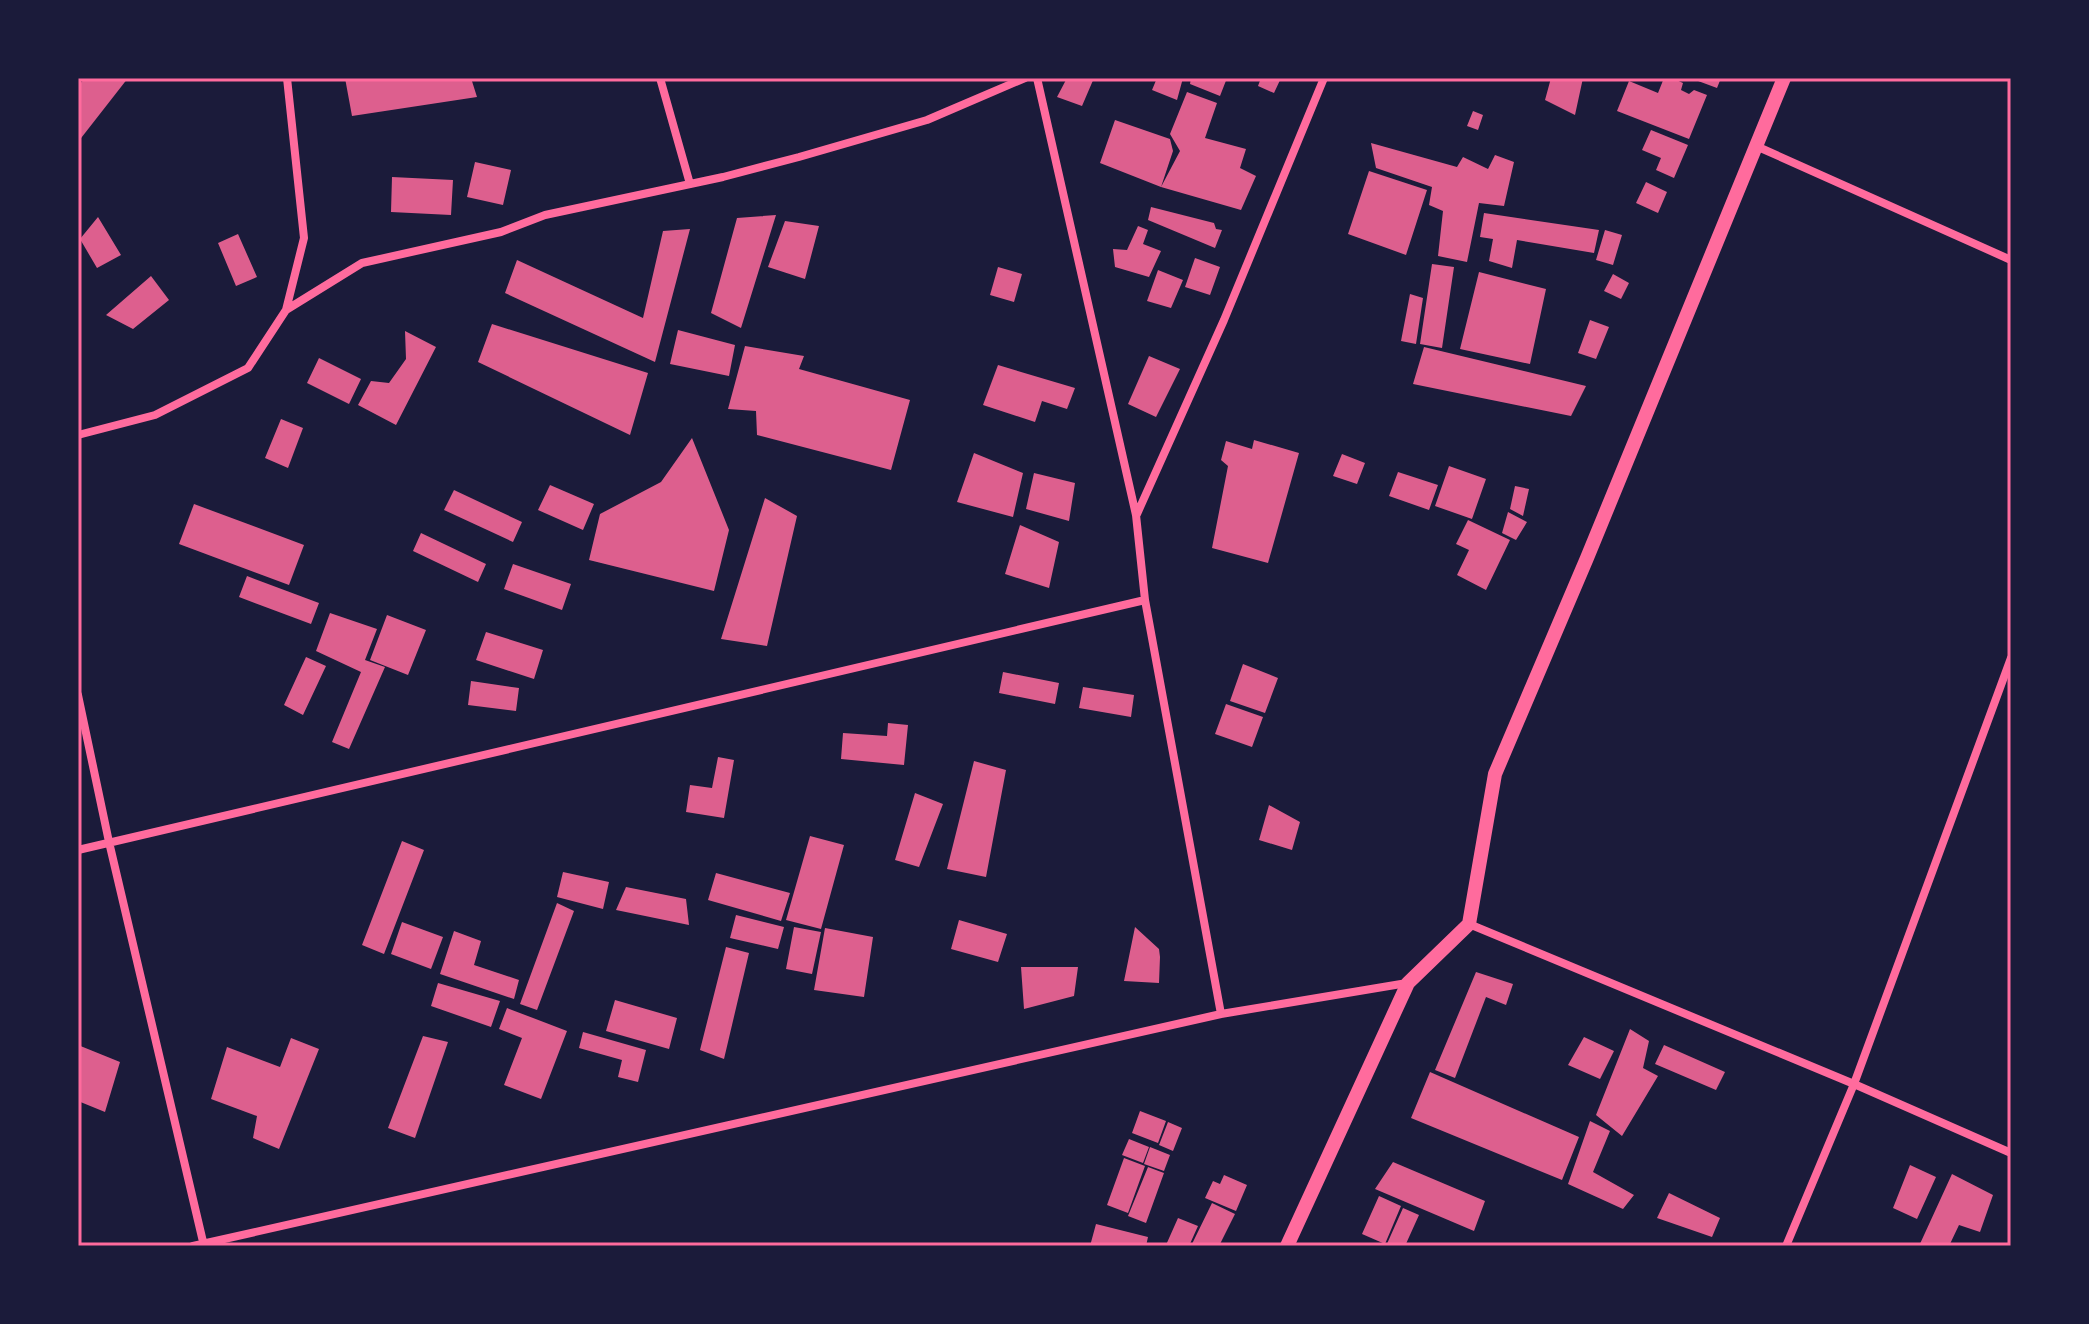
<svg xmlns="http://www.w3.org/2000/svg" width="2089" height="1324" viewBox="0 0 2089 1324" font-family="Cabin,sans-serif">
<rect width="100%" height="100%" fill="#1b1b3a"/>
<!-- building -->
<path fill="#dd5f8e" d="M85,78H128L78,142V86Z
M345,78H471L477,97L352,116Z
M1067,78H1094L1082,106L1057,97Z
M1157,78H1183L1177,100L1152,90Z
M1191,78H1227L1220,96L1190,84Z
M1261,78H1281L1274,93L1258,86Z
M1551,78H1583L1575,115L1545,100Z
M1664,78H1672L1683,83L1681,90L1689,94L1694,90L1707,95L1689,139L1617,111L1629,81L1658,93Z
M1690,78H1721L1717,88Z
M1187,92L1217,103L1205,138L1246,149L1240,168L1256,176L1241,210L1161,187L1180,151L1170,134Z
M1473,111L1483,115L1478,130L1467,126Z
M1115,120L1170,139L1173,151L1161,187L1100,163Z
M1651,130L1688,145L1674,178L1656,170L1661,158L1642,150Z
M1371,143L1457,167L1463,157L1488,169L1495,155L1514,162L1504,206L1479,203L1467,262L1438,256L1443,211L1429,205L1432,187L1376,168Z
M475,162L511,170L503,205L467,197Z
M1369,171L1427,190L1406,255L1348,234Z
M392,177L453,180L451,215L391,212Z
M1646,182L1667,192L1658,213L1636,203Z
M1151,207L1214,223L1216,229L1222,230L1215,248L1148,220Z
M1484,213L1599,230L1594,253L1517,240L1512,268L1489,261L1493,239L1480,237Z
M776,215L741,328L711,313L737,218Z
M98,217L121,255L97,268L80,239Z
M785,221L819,226L805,279L768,267Z
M1138,226L1148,230L1143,244L1161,251L1149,277L1115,267L1113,249L1127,250Z
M690,229L655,362L505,293L517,260L643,318L663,231Z
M1605,230L1622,235L1613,265L1596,260Z
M238,234L257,277L236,286L218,243Z
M1195,258L1220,267L1210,295L1185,287Z
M1432,264L1454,267L1442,348L1420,344Z
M998,267L1022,274L1014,302L990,295Z
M1158,270L1183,280L1171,308L1147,301Z
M1479,272L1546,289L1530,364L1460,349Z
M1613,274L1629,283L1621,299L1604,291Z
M151,276L169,300L133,329L106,315Z
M1410,294L1423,298L1416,344L1401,341Z
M1590,320L1609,327L1596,359L1578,353Z
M492,324L648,373L630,435L478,362Z
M678,330L735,345L729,376L670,364Z
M405,331L436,347L396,425L358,405L371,381L389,383L406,359Z
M745,346L804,356L799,369L910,400L891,470L757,435L756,411L728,409Z
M1424,347L1586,386L1571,416L1413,384Z
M1149,356L1180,369L1156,417L1128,404Z
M319,358L361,379L349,404L307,383Z
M998,365L1075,388L1067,409L1042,401L1035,422L983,405Z
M281,419L303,428L288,468L265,458Z
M692,438L729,530L714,591L589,560L600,514L661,482Z
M1254,440L1299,453L1268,563L1212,548L1228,466L1221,460L1226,441L1252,449Z
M974,453L1023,473L1013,517L957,502Z
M1342,454L1365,463L1357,484L1333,476Z
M1449,466L1486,479L1472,519L1435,506Z
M1398,472L1438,485L1429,510L1389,496Z
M1034,473L1075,483L1069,521L1026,509Z
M550,485L594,504L583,530L538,510Z
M1515,486L1529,489L1523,516L1510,509Z
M454,490L522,522L513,542L444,510Z
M765,498L797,516L767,646L721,639Z
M194,504L304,545L289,585L179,544Z
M1508,512L1527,522L1516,540L1502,533Z
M1468,520L1510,540L1486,590L1457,575L1469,550L1456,544Z
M1020,525L1059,542L1049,588L1005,574Z
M421,533L486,564L478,582L413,551Z
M513,564L571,584L562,610L504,589Z
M247,576L319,603L311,624L239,597Z
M330,613L377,629L365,660L385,667L349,749L332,742L361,672L316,651Z
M387,615L426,630L408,675L370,660Z
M486,632L543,650L534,679L476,660Z
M306,657L326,666L303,715L284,705Z
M1243,664L1278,678L1265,713L1230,701Z
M1003,672L1059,683L1055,704L999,693Z
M471,681L519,688L516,711L468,705Z
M1083,687L1134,695L1131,717L1079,708Z
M1226,704L1263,717L1252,747L1215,734Z
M888,723L908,725L904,765L841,759L843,733L887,736Z
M718,757L734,760L724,818L686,812L690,785L712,788Z
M974,761L1006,770L986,877L947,869Z
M915,793L943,804L919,867L895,860Z
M1269,805L1300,822L1292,850L1259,840Z
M810,836L844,845L821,929L786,920Z
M402,841L424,850L384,954L362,945Z
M563,872L609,882L603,909L557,897Z
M716,873L790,893L781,921L708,900Z
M626,887L686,899L689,925L616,910Z
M557,903L574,911L537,1010L520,1004Z
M736,915L784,927L778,949L730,938Z
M959,920L1007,934L998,962L951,949Z
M402,922L443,937L431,969L391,954Z
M794,927L821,932L812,974L786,969Z
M1135,927L1159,949L1160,957L1159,983L1124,981Z
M825,928L873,937L864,997L814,990Z
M454,931L481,941L474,965L519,980L514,999L440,974Z
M726,947L749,953L724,1059L700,1050Z
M1021,967H1078L1074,996L1024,1009Z
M1476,972L1513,984L1506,1005L1486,997L1455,1078L1435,1070Z
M438,983L500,1001L491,1027L431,1006Z
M615,1000L677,1018L669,1049L606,1031Z
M507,1008L567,1031L541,1099L504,1085L522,1038L499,1029Z
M1630,1029L1649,1041L1643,1068L1658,1076L1622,1136L1596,1115Z
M583,1032L646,1050L638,1082L618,1077L622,1060L579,1048Z
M423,1036L448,1042L415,1138L388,1128Z
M1584,1037L1614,1051L1600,1079L1568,1065Z
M291,1038L319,1049L279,1149L253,1138L257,1116L211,1099L227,1047L280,1067Z
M78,1045L120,1062L105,1112L78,1101Z
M1664,1045L1725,1072L1716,1090L1655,1064Z
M1430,1072L1579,1137L1562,1180L1411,1118Z
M1140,1111L1166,1121L1158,1143L1132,1133Z
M1590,1121L1610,1131L1593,1172L1634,1195L1623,1209L1568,1184Z
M1168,1122L1182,1128L1173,1151L1159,1145Z
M1129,1139L1149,1147L1143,1163L1122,1155Z
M1150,1147L1170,1155L1164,1171L1144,1164Z
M1124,1158L1145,1166L1128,1213L1107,1205Z
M1393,1162L1485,1201L1474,1231L1375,1189Z
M1910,1165L1936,1177L1917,1219L1893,1208Z
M1148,1167L1164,1173L1146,1223L1128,1216Z
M1952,1174L1993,1195L1980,1232L1959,1225L1949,1246H1919Z
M1224,1175L1247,1185L1236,1211L1205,1198L1213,1181L1220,1184Z
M1669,1193L1720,1218L1712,1237L1657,1218Z
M1379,1196L1401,1206L1385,1244L1362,1234Z
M1212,1203L1235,1214L1219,1246H1191Z
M1403,1208L1419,1215L1405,1246H1386Z
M1178,1218L1198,1226L1189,1246L1166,1245Z
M1096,1224L1148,1237L1146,1246H1090Z"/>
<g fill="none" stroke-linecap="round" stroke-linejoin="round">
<!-- minor -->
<path stroke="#ff6b9d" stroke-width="8" d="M660,78L690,184
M1037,78L1136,515L1145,600L1221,1014
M1756,146L2011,260
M286,310L304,238L287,78
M78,435L155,415L248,368L286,310L362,263L501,232L545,215L723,177L799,157L927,120L1025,78
M1137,514L1224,320L1324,78
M78,695L109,842L204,1246
M78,850L1145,600
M1469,924L1854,1084L2011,1153
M193,1246L1221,1014L1407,983
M1786,1246L1854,1084L2011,658"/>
<!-- tertiary -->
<path stroke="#ff6b9d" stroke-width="14" d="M1287,1246L1408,983L1469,924L1495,774L1587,558L1784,78"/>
</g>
<!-- border -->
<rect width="2089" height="1324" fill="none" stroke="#1b1b3a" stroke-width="160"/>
<rect x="80" y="80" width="1929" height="1164" fill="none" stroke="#ff6b9d" stroke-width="3"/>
</svg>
